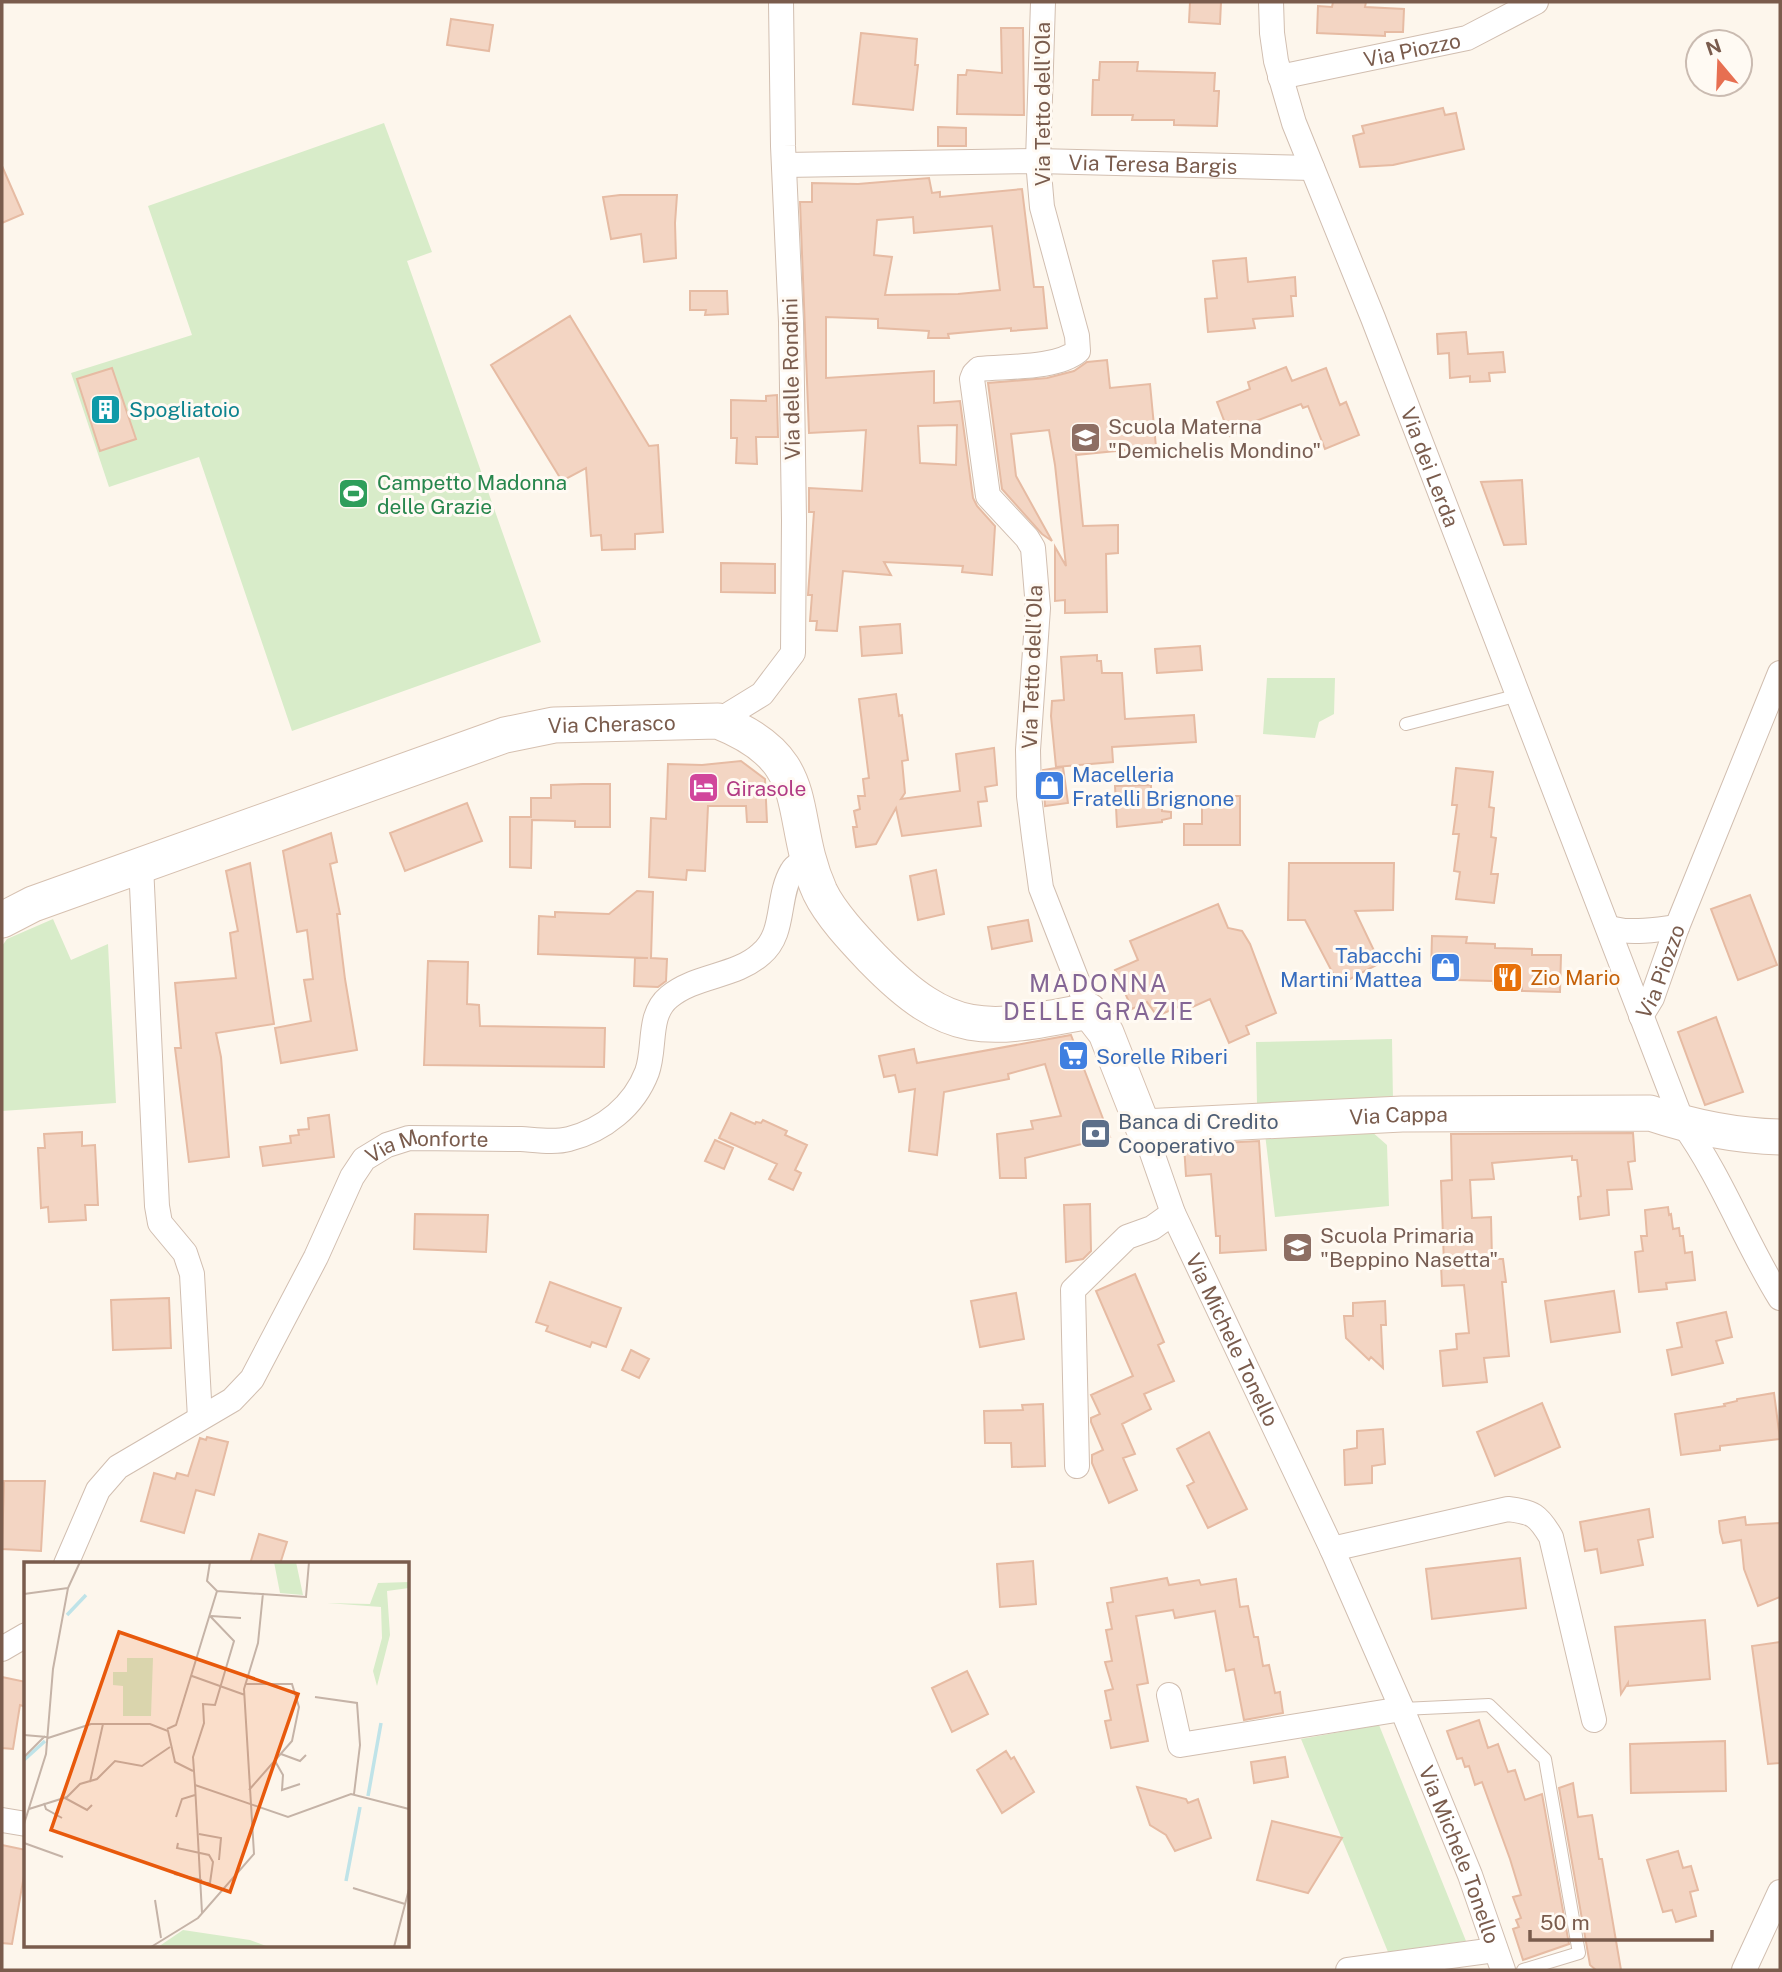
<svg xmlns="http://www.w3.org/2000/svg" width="1782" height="1972" viewBox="0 0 1782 1972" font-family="'Public Sans',sans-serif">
<rect width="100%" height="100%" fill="#fdf6ec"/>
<!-- green -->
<path fill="#d8ecc9" d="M384,123L432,252L407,261L541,642L292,731L199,457L109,487L71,373L192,335L148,206Z
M1267,678H1335L1334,714L1319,722L1315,738L1263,734Z
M53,919L71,960L108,944L116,1103L2,1111V946L7,939Z
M1392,1039L1393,1102L1257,1105L1256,1042Z
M1363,1124L1387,1145L1389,1206L1275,1217L1265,1134Z
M1379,1725L1466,1941L1388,1952L1301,1739Z"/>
<!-- building -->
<path fill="#f3d5c3" stroke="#e6bba3" stroke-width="2" fill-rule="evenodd" d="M1190,2H1221L1220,24L1189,22Z
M1333,2H1366L1365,7L1404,9L1403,32H1385V36L1317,33L1318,6L1332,7Z
M451,19L493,25L489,51L447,45Z
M1001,28H1023L1024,115L957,114L958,75H966L967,70L1002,73Z
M861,33L917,39L915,65H918L913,110L853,104Z
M1100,62H1138L1137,71L1215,73L1214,91H1219L1217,126L1174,125V120H1132L1133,115H1092L1093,80H1099Z
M1443,108L1445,115L1456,113L1464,149L1393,165L1360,167L1353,136L1364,133L1362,126Z
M938,127L966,128V146H938Z
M2,166L23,214L2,223Z
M929,178L932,193L940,192V197L1022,189L1034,287H1043L1047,328L1011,331V328L948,334L949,338H928L929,331L878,328V319L826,317V378L934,371V403L960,401L973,498L977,506L995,526L992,575L962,572L963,566L884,562L891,575L843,571L837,631L816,630L817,621H810L812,595H808L814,512H809V488L862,491L866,430L809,433L800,202H812V183L858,184ZM913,217L914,233L992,226L1000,290L958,294L885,295L892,257L874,255L877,220ZM957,425L956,465L920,463L918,426Z
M620,195H677L675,223L676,258L644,262L641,234L611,239L603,197Z
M1246,258L1248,282L1295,277L1296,296H1291L1293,316L1253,319L1255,328L1208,332L1205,299L1217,298L1213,261Z
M690,291H727L728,314L705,315L706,310H690Z
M570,316L649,446L658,445L663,532L635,534V549L602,550L601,535L591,536L586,468L562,481L491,365Z
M1466,332L1468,354L1503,352L1505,372L1489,373L1490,381L1470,382V376L1450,378L1449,353L1438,354L1437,334Z
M1107,360L1110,388L1150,384L1156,447L1076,455L1083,526L1118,525V553L1106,554L1107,612L1065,613V600L1055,601V547L1066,566L1055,465L1049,430L1011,434L1016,476L1052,541L1042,534L1002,489L988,383L1047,378L1074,371L1087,362Z
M1286,367L1292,381L1326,368L1340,405L1346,402L1359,435L1325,449L1308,406L1303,408L1301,404L1253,422L1254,426L1230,436L1217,402L1250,389L1248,382Z
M112,368L136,439L100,451L77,379Z
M777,395L778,437H756L757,464L736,463L737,438H731V400L766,401V396Z
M1522,480L1526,544L1504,545L1481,482Z
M721,563L775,564V593L721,592Z
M900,624L902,653L862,656L860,627Z
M1200,646L1202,670L1157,673L1155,649Z
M1097,655V661H1101L1102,673H1122L1125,719L1194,715L1196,742L1112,747L1113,762L1056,767L1051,716L1052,701L1064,700L1061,657Z
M896,694L899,716L902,715L908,760L902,761L905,793L901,799L960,791L956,754L994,748L997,785L985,787L987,801L978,802L981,826L902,836L896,808L876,844L856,847L853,827H857L854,811L860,809L858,796H865L863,779L869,778L859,699Z
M741,761L765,779L767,822H747L746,806H708L705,871L687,870L686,880L649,877L651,818L666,819L668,764L702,765Z
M1063,767L1068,803L1045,806L1043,770Z
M1456,768L1493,772L1489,807L1494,808L1491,837L1496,838L1491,874H1498L1494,903L1456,899L1460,872L1454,871L1459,834H1453L1457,805H1452Z
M583,784H610V827H575V821L532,820L531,868L510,867V817H531V798H551V785Z
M1151,785V797L1162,796V811L1171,812V818L1162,820V822L1117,827L1115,786Z
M1202,796H1240V845H1184V824H1202Z
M467,803L482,841L405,871L390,833Z
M331,833L337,862L330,864L340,914H337L345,979L357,1050L281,1063L275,1028L311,1021L304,980L313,979L307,930L297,932L283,851Z
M250,863L274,1024L216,1033L221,1057L229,1157L189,1162L175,1048H181L175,983L236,978L230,933L238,931L226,871Z
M1289,863H1394L1393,910L1355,911L1380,963L1339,985L1305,920H1288Z
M936,870L944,914L918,920L910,876Z
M637,891L653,892L651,958L667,959L666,981L658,987L634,986L635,958H648L538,954L539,916L555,917V912L609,914Z
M1750,895L1777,965L1738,980L1711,909Z
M1218,904L1228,928L1242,931L1250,944L1276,1013L1246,1026L1249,1034L1229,1043L1210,999L1188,1009L1185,1004L1157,1016L1147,1002L1132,1009L1115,970L1138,960L1130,941Z
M1028,920L1032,941L992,949L988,927Z
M1432,936L1467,937L1466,943L1495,944V948L1532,949V955H1561L1560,992L1522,991V985L1493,984V981L1456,980V973H1431Z
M428,961L468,962L467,1004L479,1005L480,1026L605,1028L604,1067L424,1065Z
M1716,1017L1743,1092L1705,1105L1678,1032Z
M1071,1035L1110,1137L1025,1158L1026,1178H1000L997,1134L1033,1129L1031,1121L1061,1116L1045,1064L1008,1074L1009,1079L944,1092L937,1155L909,1151L915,1089L899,1092L895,1075L884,1077L879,1056L914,1049L917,1063Z
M731,1113L755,1124L756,1122L761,1123L763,1120L787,1131L785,1135L807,1145L795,1170L801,1173L793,1190L769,1179L777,1164L719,1138Z
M329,1115L334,1157L263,1166L260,1147L291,1143L290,1136L299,1135L298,1130L309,1129L308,1118Z
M82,1132V1146L95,1145L98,1205H85L86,1220L49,1222L48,1207L41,1208L38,1148H45L44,1134Z
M1633,1133L1635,1161L1628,1162L1632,1189L1607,1190L1609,1215L1580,1219L1578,1197L1581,1196L1577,1160H1572V1156L1492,1163L1494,1179L1470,1180L1472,1218L1491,1217L1492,1259H1503L1506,1282H1502L1509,1356L1484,1358L1487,1382L1443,1386L1440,1351L1457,1349L1456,1334L1469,1333L1464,1285L1442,1286L1441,1265L1444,1264L1441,1181L1452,1180L1451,1134Z
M715,1140L733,1148L724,1169L705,1161Z
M1259,1141L1266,1250L1220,1253V1236H1216L1211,1174L1186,1176L1184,1145Z
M1090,1204L1091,1251L1083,1259L1066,1262L1064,1205Z
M1668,1207L1669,1215L1671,1214L1673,1229L1679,1228L1680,1236H1683L1685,1253L1692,1252L1695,1280L1666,1283L1667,1289L1639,1292L1635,1252L1643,1251L1641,1236H1647L1645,1210Z
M415,1214L488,1215L486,1252L414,1249Z
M1135,1274L1164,1342L1158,1345L1174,1381L1144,1394L1151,1409L1122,1424L1135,1454L1123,1458L1137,1490L1109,1503L1092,1463V1455L1103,1450L1091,1422V1418L1100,1414L1091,1395L1133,1376L1096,1291Z
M550,1282L621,1308L606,1347L592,1342L590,1347L546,1331L548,1326L536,1322Z
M1614,1291L1620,1332L1551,1342L1545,1301Z
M1016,1293L1024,1339L980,1347L971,1301Z
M169,1298L171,1348L113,1350L111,1300Z
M1385,1301L1386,1325H1381L1383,1368L1371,1357L1369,1360L1346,1338L1344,1316H1353V1303Z
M1726,1312L1732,1337L1716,1341L1723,1363L1672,1375L1667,1350L1682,1347L1677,1323Z
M631,1350L649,1359L639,1378L622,1370Z
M1774,1393L1780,1439L1720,1446V1450L1681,1455L1675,1414L1725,1406L1724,1404L1737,1401V1399Z
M1542,1403L1560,1447L1495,1476L1477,1432Z
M1043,1404L1045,1466L1012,1467L1011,1443H985L984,1411L1023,1410L1022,1405Z
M1383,1429L1385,1464L1372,1466V1483L1345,1485L1344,1450L1357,1448V1431Z
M1209,1432L1247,1509L1208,1528L1187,1486L1194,1482L1177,1449Z
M207,1437L228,1442L214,1495L196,1490L184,1533L141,1521L154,1473L175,1479L177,1473L188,1476L200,1438L206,1440Z
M4,1481H45L41,1551L2,1549Z
M1649,1509L1653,1537L1638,1540L1643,1565L1601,1573L1597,1549L1585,1551L1580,1522Z
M1745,1517L1746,1525L1780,1523V1597L1758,1606L1744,1569L1741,1540L1723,1543L1720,1532L1719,1521Z
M259,1534L287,1542L280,1564H250Z
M1520,1558L1526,1608L1432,1619L1426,1569Z
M1033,1561L1036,1604L1000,1607L997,1564Z
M1167,1578L1169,1585L1199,1580L1201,1585L1236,1579L1240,1607L1248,1606L1254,1637H1258L1263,1666L1269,1665L1275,1693L1280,1692L1283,1713L1244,1720L1234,1669L1226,1671L1215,1611L1175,1618L1173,1610L1136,1616L1148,1683L1137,1685L1148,1741L1111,1748L1105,1721L1111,1720L1105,1691L1113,1689L1105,1662L1112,1661L1106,1630L1112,1629L1107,1603L1113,1602L1111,1588Z
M1705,1620L1710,1679L1628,1686V1683L1621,1694L1615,1627Z
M1780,1642V1763L1768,1764L1752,1646Z
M967,1671L988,1714L952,1732L932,1688Z
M2,1677L26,1682V1707L20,1705L13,1749L2,1748Z
M1479,1720L1488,1748L1498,1744L1508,1772L1515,1770L1525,1800L1542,1794L1569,1944L1523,1960L1513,1929L1519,1927L1516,1920L1521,1918L1513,1897L1521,1895L1510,1859L1482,1782L1475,1785L1469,1766L1465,1767L1462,1758L1457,1759L1447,1731Z
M1725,1741L1726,1791L1631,1793L1630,1744Z
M1006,1751L1011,1759L1014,1757L1034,1792L1002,1813L977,1770Z
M1285,1757L1288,1777L1254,1783L1251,1762Z
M1573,1783L1578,1817L1592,1815L1593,1820L1599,1859H1602L1621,1970H1596L1590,1965L1559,1788Z
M1137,1787L1186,1799L1188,1803L1198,1799L1211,1838L1175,1851L1166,1835L1150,1825Z
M1272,1821L1342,1838L1308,1893L1257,1880Z
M2,1845L26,1850V1864L12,1944L2,1943Z
M1678,1851L1683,1868L1691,1866L1698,1890L1690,1892L1696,1916L1676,1922L1672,1910L1663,1912L1647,1860Z"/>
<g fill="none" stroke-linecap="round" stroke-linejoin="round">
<defs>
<path id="lane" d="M1406,724L1519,695
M1402,1709L1489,1705L1545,1759L1579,1953L1523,1970"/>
<g id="street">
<path d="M1043,2L1038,161L1042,207L1077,336L1078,351C1056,369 1007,366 979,369L974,374L972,379L988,496L1027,538L1033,548L1038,608L1028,750L1029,796L1034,837L1041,888L1089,1011"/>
<path id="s1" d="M1271,2L1272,33L1276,61L1294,123L1373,318L1683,1124C1722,1178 1745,1242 1780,1298"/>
<path id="s2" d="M1280,77L1467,38L1536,2"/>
<path id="s3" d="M784,165L1038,161L1312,168"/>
<path d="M718,721L762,694L793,653L794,520L791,322L783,146L781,2"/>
<path d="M141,865L157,1206L160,1223L185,1253L192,1274L200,1418"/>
<path d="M1609,928C1632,934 1653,930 1677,927"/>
<path id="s4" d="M1641,1016L1652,998L1677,927L1780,673"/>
<path id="s5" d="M1143,1127L1173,1213L1332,1549L1402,1709L1470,1875L1503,1970"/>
<path d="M1077,1466L1073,1290L1127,1237L1152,1228L1173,1213"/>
<path d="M1332,1549L1508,1509C1533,1512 1538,1515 1551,1537L1594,1720"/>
<path id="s6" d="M66,1564L98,1490L118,1467L232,1400L252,1379L316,1257L352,1177L364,1159L387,1145L409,1138C446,1138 484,1139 521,1139C536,1140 555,1143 569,1139C604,1130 634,1106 647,1072C656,1047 647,1015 669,997C695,975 736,977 761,954C786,933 776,898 792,871C795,865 803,862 808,858"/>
<path d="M2,1649L26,1635"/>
<path d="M1169,1695L1180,1745L1402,1709"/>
<path d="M2,1820L26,1824"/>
<path d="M1348,1970L1495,1950"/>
<path d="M1744,1970L1780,1892"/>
</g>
<g id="secondary">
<path id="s7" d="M2,920L33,904L505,735L554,725L718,721C819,761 785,814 820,892C831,915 856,941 873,959C951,1039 986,1031 1089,1011L1106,1033L1143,1127L1402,1114L1650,1113C1692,1127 1736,1136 1780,1137"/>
</g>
</defs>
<!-- lane casing -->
<use href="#lane" stroke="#d1beb0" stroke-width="14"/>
<!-- street casing -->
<use href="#street" stroke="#d1beb0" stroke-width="26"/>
<!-- secondary casing -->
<use href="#secondary" stroke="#d6c0b0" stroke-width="37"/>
<!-- lane -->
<use href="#lane" stroke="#fff" stroke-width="12"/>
<!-- street -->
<use href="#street" stroke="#fff" stroke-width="24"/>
<!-- secondary -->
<use href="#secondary" stroke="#fff" stroke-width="35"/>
</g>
<!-- icons -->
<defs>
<symbol id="building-square" viewBox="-11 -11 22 22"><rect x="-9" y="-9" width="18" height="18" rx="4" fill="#0f9aa8" stroke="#fffaf3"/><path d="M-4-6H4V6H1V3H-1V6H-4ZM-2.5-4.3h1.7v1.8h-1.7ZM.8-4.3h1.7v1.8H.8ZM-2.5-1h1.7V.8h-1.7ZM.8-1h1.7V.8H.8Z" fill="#fff"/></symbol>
<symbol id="school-square" viewBox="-11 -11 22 22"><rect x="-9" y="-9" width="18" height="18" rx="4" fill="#8d6e63" stroke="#fffaf3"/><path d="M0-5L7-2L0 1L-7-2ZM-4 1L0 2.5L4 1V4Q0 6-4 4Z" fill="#fff"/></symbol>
<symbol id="stadium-square" viewBox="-11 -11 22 22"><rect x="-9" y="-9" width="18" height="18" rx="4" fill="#2e9e5b" stroke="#fffaf3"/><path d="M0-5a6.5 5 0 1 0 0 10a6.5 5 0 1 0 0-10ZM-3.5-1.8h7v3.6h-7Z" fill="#fff"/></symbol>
<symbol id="shop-square" viewBox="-11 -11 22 22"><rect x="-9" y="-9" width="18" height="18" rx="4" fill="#3f7fe0" stroke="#fffaf3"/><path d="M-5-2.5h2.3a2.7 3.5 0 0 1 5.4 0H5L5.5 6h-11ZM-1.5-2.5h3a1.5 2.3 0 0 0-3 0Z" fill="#fff"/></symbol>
<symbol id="hotel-square" viewBox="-11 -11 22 22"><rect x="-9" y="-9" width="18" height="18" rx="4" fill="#d1479c" stroke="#fffaf3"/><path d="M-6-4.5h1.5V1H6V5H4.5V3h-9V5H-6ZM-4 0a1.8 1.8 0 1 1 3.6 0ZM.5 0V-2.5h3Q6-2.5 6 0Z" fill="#fff"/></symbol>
<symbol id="restaurant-square" viewBox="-11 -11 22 22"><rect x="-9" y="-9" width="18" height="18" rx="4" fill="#e8710a" stroke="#fffaf3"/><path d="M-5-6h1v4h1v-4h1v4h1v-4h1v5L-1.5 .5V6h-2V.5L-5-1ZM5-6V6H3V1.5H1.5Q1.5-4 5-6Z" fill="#fff"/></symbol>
<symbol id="supermarket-square" viewBox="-11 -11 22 22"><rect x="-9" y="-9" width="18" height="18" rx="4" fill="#3f7fe0" stroke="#fffaf3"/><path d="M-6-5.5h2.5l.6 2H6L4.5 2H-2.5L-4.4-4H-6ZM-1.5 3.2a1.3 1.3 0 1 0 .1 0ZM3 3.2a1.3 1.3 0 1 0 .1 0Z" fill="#fff"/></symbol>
<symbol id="bank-square" viewBox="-11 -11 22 22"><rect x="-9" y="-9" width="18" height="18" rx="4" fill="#5c6f8a" stroke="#fffaf3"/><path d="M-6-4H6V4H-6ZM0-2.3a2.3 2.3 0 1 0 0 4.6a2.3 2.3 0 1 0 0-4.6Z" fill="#fff"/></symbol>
</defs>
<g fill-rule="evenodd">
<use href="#building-square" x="88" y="392" width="35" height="35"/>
<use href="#school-square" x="1068" y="420" width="35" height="35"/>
<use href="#stadium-square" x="336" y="476" width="35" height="35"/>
<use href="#shop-square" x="1032" y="768" width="35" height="35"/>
<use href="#hotel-square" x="686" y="770" width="35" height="35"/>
<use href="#shop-square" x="1428" y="950" width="35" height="35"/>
<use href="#restaurant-square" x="1490" y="960" width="35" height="35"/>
<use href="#supermarket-square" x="1056" y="1038" width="35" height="35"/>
<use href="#bank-square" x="1078" y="1116" width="35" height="35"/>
<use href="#school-square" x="1280" y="1230" width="35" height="35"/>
</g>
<g text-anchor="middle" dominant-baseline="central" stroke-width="6" stroke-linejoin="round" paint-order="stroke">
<!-- street labels -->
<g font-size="21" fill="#7a5c4d" stroke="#fffaf3">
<text stroke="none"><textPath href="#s2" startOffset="135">Via Piozzo</textPath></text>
<text transform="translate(1042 104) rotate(-90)">Via Tetto dell'Ola</text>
<text stroke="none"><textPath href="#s3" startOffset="369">Via Teresa Bargis</textPath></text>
<text transform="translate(791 379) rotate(-91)">Via delle Rondini</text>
<text stroke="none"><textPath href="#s1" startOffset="494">Via dei Lerda</textPath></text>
<text transform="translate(1032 667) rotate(-88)">Via Tetto dell'Ola</text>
<text stroke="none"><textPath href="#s7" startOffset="644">Via Cherasco</textPath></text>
<text stroke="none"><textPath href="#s4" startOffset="49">Via Piozzo</textPath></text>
<text stroke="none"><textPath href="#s7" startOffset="1670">Via Cappa</textPath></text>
<text stroke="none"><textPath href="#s6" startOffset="586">Via Monforte</textPath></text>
<text stroke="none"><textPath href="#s5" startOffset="231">Via Michele Tonello</textPath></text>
<text stroke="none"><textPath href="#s5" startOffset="794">Via Michele Tonello</textPath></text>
</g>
<!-- culture labels -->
<g font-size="21" fill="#0d838f" stroke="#fffaf3" text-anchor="start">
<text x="129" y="409">Spogliatoio</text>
</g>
<!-- education labels -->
<g font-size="21" fill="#785e54" stroke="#fffaf3" text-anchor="start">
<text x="1108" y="426">Scuola Materna<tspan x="1108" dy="24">"Demichelis Mondino"</tspan></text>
<text x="1320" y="1235">Scuola Primaria<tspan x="1320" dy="24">"Beppino Nasetta"</tspan></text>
</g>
<!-- leisure labels -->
<g font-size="21" fill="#27864d" stroke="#fffaf3" text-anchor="start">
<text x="377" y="482">Campetto Madonna<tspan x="377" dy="24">delle Grazie</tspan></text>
</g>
<!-- shop labels -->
<g font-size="21" fill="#366cbe" stroke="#fffaf3" text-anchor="start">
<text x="1072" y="774">Macelleria<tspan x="1072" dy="24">Fratelli Brignone</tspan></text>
<text x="1422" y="955" text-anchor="end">Tabacchi<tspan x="1422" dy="24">Martini Mattea</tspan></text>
<text x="1096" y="1056">Sorelle Riberi</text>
</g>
<!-- hotel labels -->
<g font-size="21" fill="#b23c85" stroke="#fffaf3" text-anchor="start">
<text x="726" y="788">Girasole</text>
</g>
<!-- food labels -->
<g font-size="21" fill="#c56008" stroke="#fffaf3" text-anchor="start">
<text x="1530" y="977">Zio Mario</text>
</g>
<!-- service labels -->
<g font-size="21" fill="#4e5e75" stroke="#fffaf3" text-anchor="start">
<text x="1118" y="1121">Banca di Credito<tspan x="1118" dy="24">Cooperativo</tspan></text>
</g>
<!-- quarter labels -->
<g font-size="24" letter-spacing="2" fill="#846695" stroke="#fffaf3">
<text x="1099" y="983">MADONNA<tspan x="1099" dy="28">DELLE GRAZIE</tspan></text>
</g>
</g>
<!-- overview -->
<g transform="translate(24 1562)">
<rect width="385" height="385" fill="#fdf6ec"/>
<path d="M250,0H272L279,33L256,31ZM385,20V26L363,29L366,73L353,124L349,109L358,76L357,45L303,41L346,42L354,21ZM103,96H129L127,154H99V124L89,123V110H103ZM159,368L226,378L245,385H134Z" fill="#d8ecc9"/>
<path fill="none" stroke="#bfe3e8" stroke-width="3.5" d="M43,53L62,33M0,198L21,179M344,234L357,161M322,319L336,245"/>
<path fill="none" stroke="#c5b3a7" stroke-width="2" d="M186,0L183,19L193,29M193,29L282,35L285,0M0,32L44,26M186,54L210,79L191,143L179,142L180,161L169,195L171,223L264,255L327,232L385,247M187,54L217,56M168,114L221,133M221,122H268L275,145L268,179L225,228M291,135L333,141L336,183L330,232M143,167L152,163L193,29M0,173L23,175M24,176L67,162H126L144,169L151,200L169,209M257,192L276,199L282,193M0,195L21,174M251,199L259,213L258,228L276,222M66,220L79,162M171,223L178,351M41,236L63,248L68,243M20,241L22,247L38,256M5,247L43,235L56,222L73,217L91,199L118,204L146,185M152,255L158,237L171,233M0,262L22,192L29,107L44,26L56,0M175,272L197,276L195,298M0,281L39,295M154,281L153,286L185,293L189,300L186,321H178M150,312L178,318M329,326L381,342M131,338L137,376M127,385L174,356L230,292L220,127L234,81L239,31M370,385L385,327"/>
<path fill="#e8590c" fill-opacity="0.15" stroke="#e8590c" stroke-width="3.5" d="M95,70L274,132L206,330L27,268Z"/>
<rect width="385" height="385" fill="none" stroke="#7a5c4d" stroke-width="3.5"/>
</g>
<!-- border -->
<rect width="1782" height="1972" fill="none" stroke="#7a5c4d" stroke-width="7"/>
<!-- north arrow -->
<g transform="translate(1719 63) rotate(341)"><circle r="33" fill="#fffaf3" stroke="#cabbb1" stroke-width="2"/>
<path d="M0-5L12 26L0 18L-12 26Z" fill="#e76f51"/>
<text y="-10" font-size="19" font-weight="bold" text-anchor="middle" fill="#7a5c4d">N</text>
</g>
<!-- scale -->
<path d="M1530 1930v10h182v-10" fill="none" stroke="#7a5c4d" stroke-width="3.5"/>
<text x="1540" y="1930" font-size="21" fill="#7a5c4d" stroke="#fffaf3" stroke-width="5" paint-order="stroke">50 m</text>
</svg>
